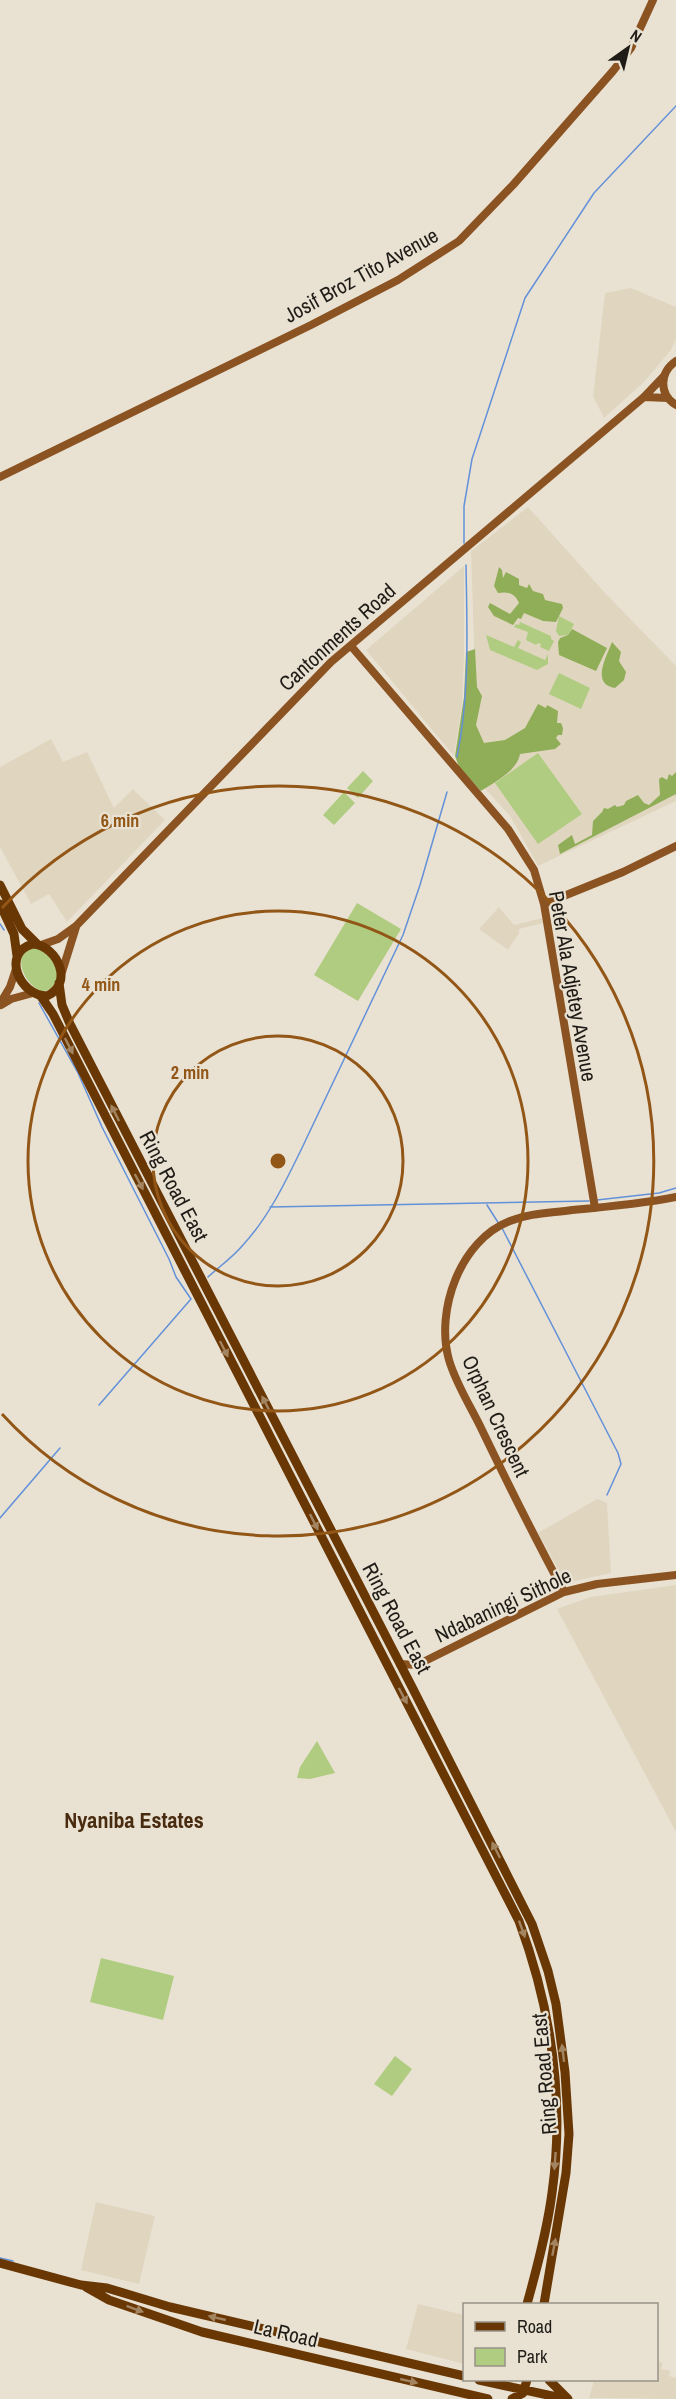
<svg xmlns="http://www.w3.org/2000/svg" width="676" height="2399" viewBox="0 0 676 2399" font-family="'Archivo Narrow',sans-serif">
<rect width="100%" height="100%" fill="#e9e2d3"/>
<!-- built -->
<path fill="#e0d6c0" d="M631,288L676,307V339L671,350L644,382L604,418L593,396L605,293Z
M528,507L607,595L676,666V801L538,866L510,816L461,762L471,717L474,644L471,551Z
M464,566V655L462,705L454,756L366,650Z
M51,739L63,762L87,752L114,808L133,789L165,820L67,922L49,894L31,904L0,847V767Z
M499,907L514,925L542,918L543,923L519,929V933L508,950L479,929Z
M597,1499L607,1503L611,1573L570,1582L563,1578L538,1533Z
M676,1585V1832L557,1609L590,1597Z
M96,2202L155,2216L139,2284L81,2270Z
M418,2304L464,2315V2364L406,2349Z
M657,2361L663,2363L661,2369L670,2371L669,2376L676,2378V2399L589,2398L594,2380H656Z"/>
<!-- green -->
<path fill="#b0cc80" d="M559,616L574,624L568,635L559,636L556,631Z
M520,622L551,636V639L554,641L549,651L540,647L541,644L538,643L536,645L526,640L528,632L514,627L516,624L519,625Z
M486,635L514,647L518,640L521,642L518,648L545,660L548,654V664L537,670L490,650Z
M559,673L590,688L581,709L549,694Z
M538,753L582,814L538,844L495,783Z
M363,771L373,781L358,798L347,788Z
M344,792L355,803L334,825L323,815Z
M357,903L401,929L358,1001L314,975Z
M35,947C54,956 70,980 44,992C24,987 9,951 35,947Z
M317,1741L335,1773L310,1779L297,1778L300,1767Z
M101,1958L174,1976L163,2020L90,2002Z
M395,2056L412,2069L392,2096L374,2084Z"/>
<!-- forest -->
<path fill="#90ae57" d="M499,567L502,570L503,578L506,572L519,579V585L527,588L529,584L533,591L543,594L545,600L562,604L563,608L556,622L543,621L524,613L521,619L518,618L513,625L494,616L488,607L490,603L510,614L519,603C515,594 509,591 498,593L494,586Z
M572,629L607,648L596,671L559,655L558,642L560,638L568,635Z
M612,642L621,652L619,661L626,672L624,680L615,688C590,684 607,656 612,642Z
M475,649L477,687L482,696L476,725L484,743L505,740L525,728L538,704L546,708L547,705L558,711L557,723H561L563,728L562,735H558L556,738L561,744L555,749L520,754C517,771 495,782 481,791L459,767L455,756L464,697L466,652Z
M676,772V794L560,854L558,845L572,835L575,844L592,835L593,821L602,812L604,808L608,809L615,805L617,807L624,805L626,801L638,795L644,803L649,805L660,795L659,779L662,777L667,780L669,774L672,776Z"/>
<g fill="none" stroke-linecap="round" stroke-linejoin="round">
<!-- stream -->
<path stroke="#6391d9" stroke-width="1.5" d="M464,543V506L472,459L525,298L594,193L676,106
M457,757C470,694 467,629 466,565
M0,924L4,930
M39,1003L78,1073L102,1127L169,1259L176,1277L191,1299L99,1405
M597,1200L659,1193L676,1188
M487,1205L499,1224
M270,1207L589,1201
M502,1228L618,1453L621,1464L607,1495
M208,1277C220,1266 233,1257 243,1245C268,1218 285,1183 301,1150L403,935L420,885L447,792
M0,1518L60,1448
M0,2258L13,2261"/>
<!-- secondary -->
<path stroke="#8b5322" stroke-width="8" d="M676,361C659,373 659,394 676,405
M644,397L668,398
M0,477L311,325L398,280L459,241L513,185L613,71L631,48L653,0
M351,646L508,829L534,870L544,904L595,1208
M544,904L623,872L676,846
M41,945L58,939L76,926L331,662L644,397L664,376
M62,972L76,927
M0,1004L10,987L16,969
M1,1005L11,999L33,993
M564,1592C535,1538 508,1484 482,1430C471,1407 456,1384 449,1360C435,1311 460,1240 510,1221C530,1213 551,1213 572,1210C607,1207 642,1204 676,1197
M400,1664L417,1665L564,1592L597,1584L676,1575"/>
<!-- primary -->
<path stroke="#693704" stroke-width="9" d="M0,885L22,929L37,944
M0,904L14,934L17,956
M33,944C58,946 74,984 47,996C19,996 1,952 33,944Z
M59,983L62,1005L70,1024L412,1687L532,1924L548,1971L556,2004L565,2072L569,2134L566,2173L544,2304
M40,995L53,1014L519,1921C551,2008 565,2101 552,2193C547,2231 537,2268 527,2304
M0,2263L81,2285L107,2288L170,2307L464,2376
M86,2287L109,2300L202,2332L488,2399
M479,2380L566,2399
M549,2380L568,2399
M512,2399L523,2393L527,2380"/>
</g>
<!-- one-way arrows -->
<defs><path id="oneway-solid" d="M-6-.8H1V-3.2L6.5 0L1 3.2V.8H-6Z" transform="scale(1.5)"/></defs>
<g fill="#a38461">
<use href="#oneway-solid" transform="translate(69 1046) rotate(63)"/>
<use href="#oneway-solid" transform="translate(115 1113) rotate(-117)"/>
<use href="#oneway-solid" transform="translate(139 1182) rotate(62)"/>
<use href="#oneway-solid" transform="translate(224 1349) rotate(63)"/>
<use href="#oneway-solid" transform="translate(266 1404) rotate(-117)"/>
<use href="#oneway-solid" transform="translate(314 1522) rotate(63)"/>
<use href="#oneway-solid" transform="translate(403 1696) rotate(62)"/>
<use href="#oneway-solid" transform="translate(496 1850) rotate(-117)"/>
<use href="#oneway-solid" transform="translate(522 1929) rotate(70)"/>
<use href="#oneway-solid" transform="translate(563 2053) rotate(-97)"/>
<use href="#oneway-solid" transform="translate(555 2161) rotate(94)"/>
<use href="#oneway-solid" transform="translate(554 2247) rotate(-79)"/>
<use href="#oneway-solid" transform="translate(135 2309) rotate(20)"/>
<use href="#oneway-solid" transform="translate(217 2318) rotate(-167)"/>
<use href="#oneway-solid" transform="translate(409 2381) rotate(13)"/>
</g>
<!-- distance rings -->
<g fill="none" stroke="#925617" stroke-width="3">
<circle cx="278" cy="1161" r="125"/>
<circle cx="278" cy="1161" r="250"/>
<path d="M2 908A375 375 0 1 1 2 1414"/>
</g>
<g text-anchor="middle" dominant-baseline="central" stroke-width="4.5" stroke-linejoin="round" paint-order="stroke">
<!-- street labels -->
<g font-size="21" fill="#1f1c17" stroke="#e9e2d3">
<text transform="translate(361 275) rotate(-29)">Josif Broz Tito Avenue</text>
<text transform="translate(337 637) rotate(-42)">Cantonments Road</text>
<text transform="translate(573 986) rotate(80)">Peter Ala Adjetey Avenue</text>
<text transform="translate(174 1186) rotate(62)">Ring Road East</text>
<text transform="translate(496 1416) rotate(65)">Orphan Crescent</text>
<text transform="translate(503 1605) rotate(-25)">Ndabaningi Sithole</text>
<text transform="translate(397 1618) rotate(62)">Ring Road East</text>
<text transform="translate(544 2074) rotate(-95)">Ring Road East</text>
<text transform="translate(286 2333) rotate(13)">La Road</text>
</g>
<!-- neighbourhood labels -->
<g font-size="22" font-weight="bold" fill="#492b0f" stroke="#e9e2d3">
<text x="134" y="1820">Nyaniba Estates</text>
</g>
</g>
<circle cx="278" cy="1161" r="9" fill="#925617" stroke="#e9e2d3" stroke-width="3"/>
<g font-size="18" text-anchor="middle" font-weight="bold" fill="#925617" stroke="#e9e2d3" stroke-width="4.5" stroke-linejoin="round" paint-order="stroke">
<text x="120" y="827">6 min</text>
<text x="101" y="991">4 min</text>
<text x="190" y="1079">2 min</text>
</g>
<!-- legend -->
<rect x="463" y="2303" width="195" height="78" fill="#e9e2d3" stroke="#989388" stroke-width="1.5"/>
<rect x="475" y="2322" width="30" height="9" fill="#693704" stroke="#989388" stroke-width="1.5"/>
<text x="517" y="2333" font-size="18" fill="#1f1c17">Road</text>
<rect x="475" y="2348" width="30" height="18" fill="#b0cc80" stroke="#989388" stroke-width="1.5"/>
<text x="517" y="2363" font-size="18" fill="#1f1c17">Park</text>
<!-- north arrow -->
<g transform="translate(628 48) rotate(34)" stroke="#e9e2d3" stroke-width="4.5" paint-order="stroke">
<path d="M0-4.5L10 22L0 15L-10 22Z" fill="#1f1c17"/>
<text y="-9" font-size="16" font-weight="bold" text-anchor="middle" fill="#1f1c17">N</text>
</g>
</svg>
